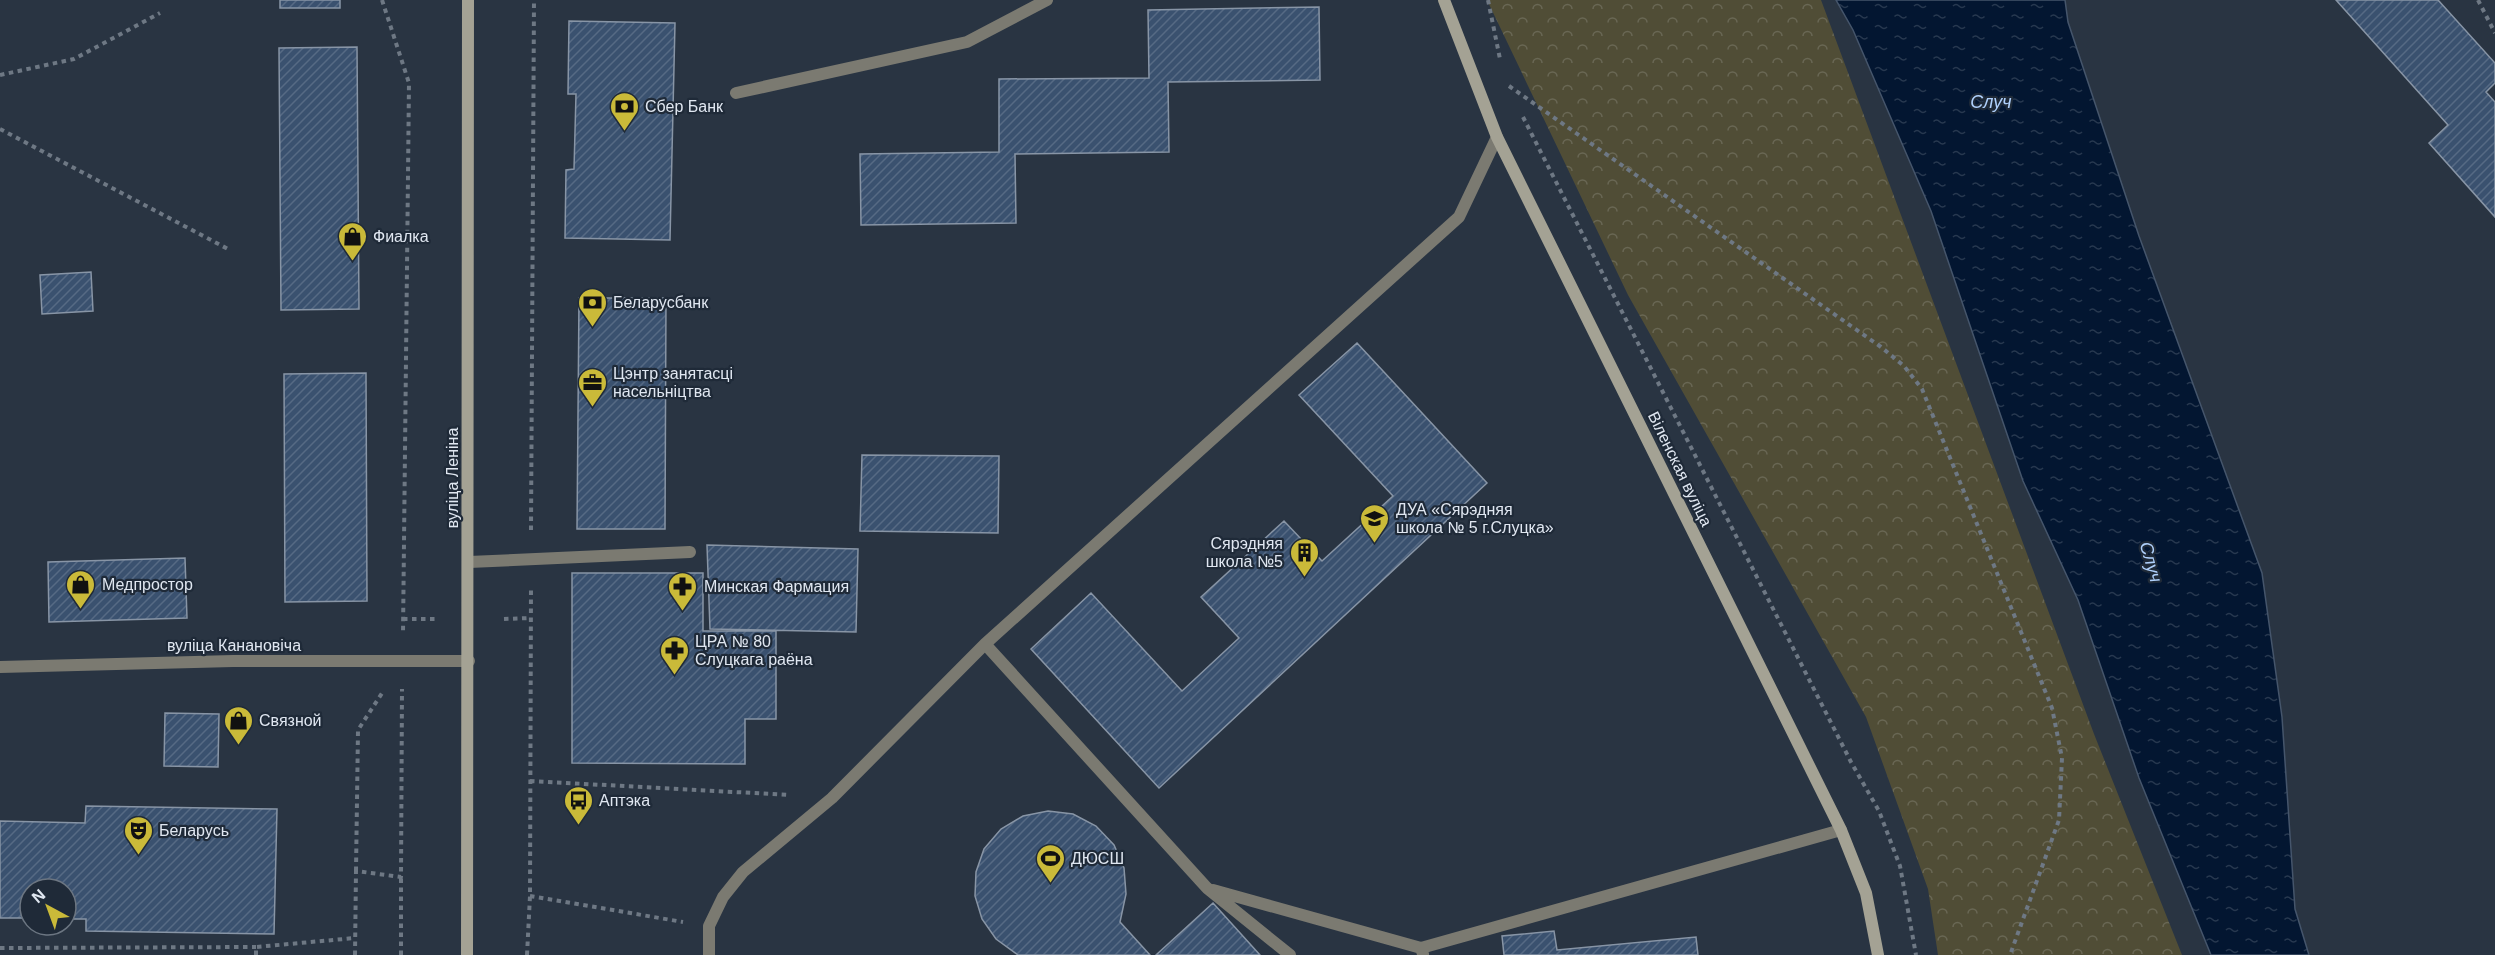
<svg xmlns="http://www.w3.org/2000/svg" width="2495" height="955" viewBox="0 0 2495 955" font-family="Arial,sans-serif">
<defs>
<pattern id="forest-crowns" width="20" height="18" patternUnits="userSpaceOnUse" patternTransform="scale(1.5)"><rect width="20" height="18" fill="#504d36"/><path d="M2 6a3 3 0 1 1 6 0M12 15a3 3 0 1 1 6 0" fill="none" stroke="#696754"/></pattern>
<pattern id="water-ripples" width="26" height="14" patternUnits="userSpaceOnUse" patternTransform="scale(1.5)"><rect width="26" height="14" fill="#031631"/><path d="M2 4q2-2 4 0t4 0M15 11q2-2 4 0t4 0" fill="none" stroke="#27384f"/></pattern>
<pattern id="building-hatch" width="6" height="6" patternUnits="userSpaceOnUse" patternTransform="scale(1.5)"><rect width="6" height="6" fill="#3a516f"/><path d="M-1 1l2-2M0 6l6-6M5 7l2-2" fill="none" stroke="#566a84"/></pattern>
</defs>
<rect width="100%" height="100%" fill="#293442"/>
<!-- forest -->
<path fill="url(#forest-crowns)" d="M1487,0H1821L2094,734L2182,955H1938L1928,889L1866,717L1628,295Z"/>
<!-- water -->
<path fill="url(#water-ripples)" stroke="#45556b" stroke-width="1.5" d="M1836,0H2065L2068,22L2139,236L2262,573L2282,717L2295,909L2309,955H2211L2139,778L2078,600L2023,481L1931,211L1853,30Z"/>
<!-- building -->
<path fill="url(#building-hatch)" stroke="#8895a6" stroke-width="1.5" d="M280,0H340V8H280Z
M2336,0H2438L2495,63V83L2486,92L2495,102V217L2429,143L2448,125Z
M1319,7L1320,80L1168,82L1169,152L1015,154L1016,223L861,225L860,154L999,152V79L1149,78L1148,10Z
M569,21L675,23L670,240L565,238L566,170L574,169L576,94H568Z
M357,47L359,309L281,310L279,48Z
M91,272L93,311L42,314L40,275Z
M579,298H666L665,529H577Z
M1357,343L1487,483L1159,788L1031,649L1091,593L1182,691L1239,638L1201,597L1284,521L1322,561L1393,496L1299,395Z
M366,373L367,601L285,602L284,374Z
M862,455L999,456L998,533L860,531Z
M707,545L858,549L856,632L710,629Z
M185,558L187,618L49,622L48,562Z
M572,573H703V631H776V719H745V764L572,763Z
M165,713L219,714L218,767L164,766Z
M86,806L277,809L274,934L86,931V919H66V889H30V918H0V821L85,823Z
M1048,811L1073,814L1096,826L1114,845L1124,868L1126,894L1120,922L1150,955H1018L996,939L982,919L975,896L976,872L984,849L1001,829L1023,816Z
M1213,903L1260,955H1156Z
M1554,931L1557,950L1696,937L1698,955H1504L1502,936Z"/>
<g fill="none" stroke-linecap="round" stroke-linejoin="round">
<!-- path -->
<path stroke="#6e7884" stroke-width="4" stroke-dasharray="4.5 4.5" stroke-linecap="butt" d="M382,0L409,83L403,634
M1488,0L1500,59
M2478,0L2495,33
M0,75L74,59L160,13
M1509,86L1881,347L1904,366L1922,389L2052,708L2062,758L2059,820L2010,955
M1523,117L1851,762L1879,811L1900,866L1916,955
M0,129L228,249
M531,530L534,0
M403,619H438
M504,619L531,618
M530,781L790,795
M356,871L358,730L384,690
M530,896L683,922
M0,948L256,947
M256,955V947L355,938
M355,955L356,871L401,877L402,689
M401,955V877
M527,955L530,896L531,586"/>
<!-- service -->
<path stroke="#7b7a71" stroke-width="12" d="M736,93L967,42L1047,0
M469,562L690,552
M985,644L1207,888L1290,955
M1213,890L1421,948L1423,954
M1421,948L1841,830
M709,955V926L723,897L743,872L832,798L985,644L1459,217L1497,137"/>
<!-- minor -->
<path stroke="#7b7a71" stroke-width="12" d="M0,667L233,661H469"/>
<!-- secondary -->
<path stroke="#a4a294" stroke-width="12" d="M1444,0L1497,137L1841,830L1866,893L1878,955
M467,955L468,0"/>
</g>
<!-- icons -->
<defs>
<symbol id="bank-pin" viewBox="-11 -11 22 30"><path d="M0 17L-7.5 6A9.5 9.5 0 1 1 7.5 6Z" fill="#caba39" stroke="#1f2a38"/><path d="M-6-4H6V4H-6ZM0-2.3a2.3 2.3 0 1 0 0 4.6a2.3 2.3 0 1 0 0-4.6Z" fill="#111"/></symbol>
<symbol id="shop-pin" viewBox="-11 -11 22 30"><path d="M0 17L-7.5 6A9.5 9.5 0 1 1 7.5 6Z" fill="#caba39" stroke="#1f2a38"/><path d="M-5-2.5h2.3a2.7 3.5 0 0 1 5.4 0H5L5.5 6h-11ZM-1.5-2.5h3a1.5 2.3 0 0 0-3 0Z" fill="#111"/></symbol>
<symbol id="office-pin" viewBox="-11 -11 22 30"><path d="M0 17L-7.5 6A9.5 9.5 0 1 1 7.5 6Z" fill="#caba39" stroke="#1f2a38"/><path d="M-6-3h4V-5.5h4V-3h4V5H-6ZM-1-4.5V-3h2v-1.5ZM-6 0V1H6V0Z" fill="#111"/></symbol>
<symbol id="school-pin" viewBox="-11 -11 22 30"><path d="M0 17L-7.5 6A9.5 9.5 0 1 1 7.5 6Z" fill="#caba39" stroke="#1f2a38"/><path d="M0-5L7-2L0 1L-7-2ZM-4 1L0 2.5L4 1V4Q0 6-4 4Z" fill="#111"/></symbol>
<symbol id="building-pin" viewBox="-11 -11 22 30"><path d="M0 17L-7.5 6A9.5 9.5 0 1 1 7.5 6Z" fill="#caba39" stroke="#1f2a38"/><path d="M-4-6H4V6H1V3H-1V6H-4ZM-2.5-4.3h1.7v1.8h-1.7ZM.8-4.3h1.7v1.8H.8ZM-2.5-1h1.7V.8h-1.7ZM.8-1h1.7V.8H.8Z" fill="#111"/></symbol>
<symbol id="pharmacy-pin" viewBox="-11 -11 22 30"><path d="M0 17L-7.5 6A9.5 9.5 0 1 1 7.5 6Z" fill="#caba39" stroke="#1f2a38"/><path d="M-2-6h4v4h4v4h-4v4h-4v-4h-4v-4h4Z" fill="#111"/></symbol>
<symbol id="bus-pin" viewBox="-11 -11 22 30"><path d="M0 17L-7.5 6A9.5 9.5 0 1 1 7.5 6Z" fill="#caba39" stroke="#1f2a38"/><path d="M-5-6H5V4H4V6H2V4H-2V6H-4V4H-5ZM-3.5-4V0h7V-4ZM-3.5 1.2v1.5H-2V1.2ZM2 1.2v1.5H3.5V1.2Z" fill="#111"/></symbol>
<symbol id="theatre-pin" viewBox="-11 -11 22 30"><path d="M0 17L-7.5 6A9.5 9.5 0 1 1 7.5 6Z" fill="#caba39" stroke="#1f2a38"/><path d="M-5-5.5Q0-4 5-5.5V0Q5 5 0 6Q-5 5-5 0ZM-3.3-2.5H-1v1.5H-3.3ZM1-2.5H3.3v1.5H1ZM-2.8 1Q0 5.5 2.8 1Z" fill="#111"/></symbol>
<symbol id="stadium-pin" viewBox="-11 -11 22 30"><path d="M0 17L-7.5 6A9.5 9.5 0 1 1 7.5 6Z" fill="#caba39" stroke="#1f2a38"/><path d="M0-5a6.5 5 0 1 0 0 10a6.5 5 0 1 0 0-10ZM-3.5-1.8h7v3.6h-7Z" fill="#111"/></symbol>
</defs>
<g fill-rule="evenodd">
<use href="#bank-pin" x="608" y="90" width="33" height="45"/>
<use href="#shop-pin" x="336" y="220" width="33" height="45"/>
<use href="#bank-pin" x="576" y="286" width="33" height="45"/>
<use href="#office-pin" x="576" y="366" width="33" height="45"/>
<use href="#school-pin" x="1358" y="502" width="33" height="45"/>
<use href="#building-pin" x="1288" y="536" width="33" height="45"/>
<use href="#shop-pin" x="64" y="568" width="33" height="45"/>
<use href="#pharmacy-pin" x="666" y="570" width="33" height="45"/>
<use href="#pharmacy-pin" x="658" y="634" width="33" height="45"/>
<use href="#shop-pin" x="222" y="704" width="33" height="45"/>
<use href="#bus-pin" x="562" y="784" width="33" height="45"/>
<use href="#theatre-pin" x="122" y="814" width="33" height="45"/>
<use href="#stadium-pin" x="1034" y="842" width="33" height="45"/>
</g>
<g text-anchor="middle" dominant-baseline="central" stroke-width="4.5" stroke-linejoin="round" paint-order="stroke">
<!-- poi labels -->
<g font-size="16" fill="#e0e7f1" stroke="#1f2a38" text-anchor="start">
<text x="645" y="106">Сбер Банк</text>
<text x="373" y="236">Фиалка</text>
<text x="613" y="302">Беларусбанк</text>
<text x="613" y="373">Цэнтр занятасці<tspan x="613" dy="18">насельніцтва</tspan></text>
<text x="1396" y="509">ДУА «Сярэдняя<tspan x="1396" dy="18">школа № 5 г.Слуцка»</tspan></text>
<text x="1283" y="543" text-anchor="end">Сярэдняя<tspan x="1283" dy="18">школа №5</tspan></text>
<text x="102" y="584">Медпростор</text>
<text x="704" y="586">Минская Фармация</text>
<text x="695" y="641">ЦРА № 80<tspan x="695" dy="18">Слуцкага раёна</tspan></text>
<text x="259" y="720">Связной</text>
<text x="599" y="800">Аптэка</text>
<text x="159" y="830">Беларусь</text>
<text x="1071" y="858">ДЮСШ</text>
</g>
<!-- street labels -->
<g font-size="16" fill="#e0e7f1" stroke="#1f2a38">
<text transform="translate(1680 469) rotate(64)">Віленская вуліца</text>
<text transform="translate(452 478) rotate(-90)">вуліца Леніна</text>
<text x="234" y="645">вуліца Канановіча</text>
</g>
<!-- water labels -->
<g font-size="18" font-style="italic" fill="#afd0fb" stroke="#1f2a38">
<text x="1991" y="102">Случ</text>
<text transform="translate(2151 562) rotate(74)">Случ</text>
</g>
</g>
<!-- north arrow -->
<g transform="translate(48 907) rotate(319)"><circle r="28" fill="#1f2a38" stroke="#6c7682" stroke-width="1.5"/>
<path d="M0-4.5L10 22L0 15L-10 22Z" fill="#caba39"/>
<text y="-9" font-size="16" font-weight="bold" text-anchor="middle" fill="#e0e7f1">N</text>
</g>
</svg>
